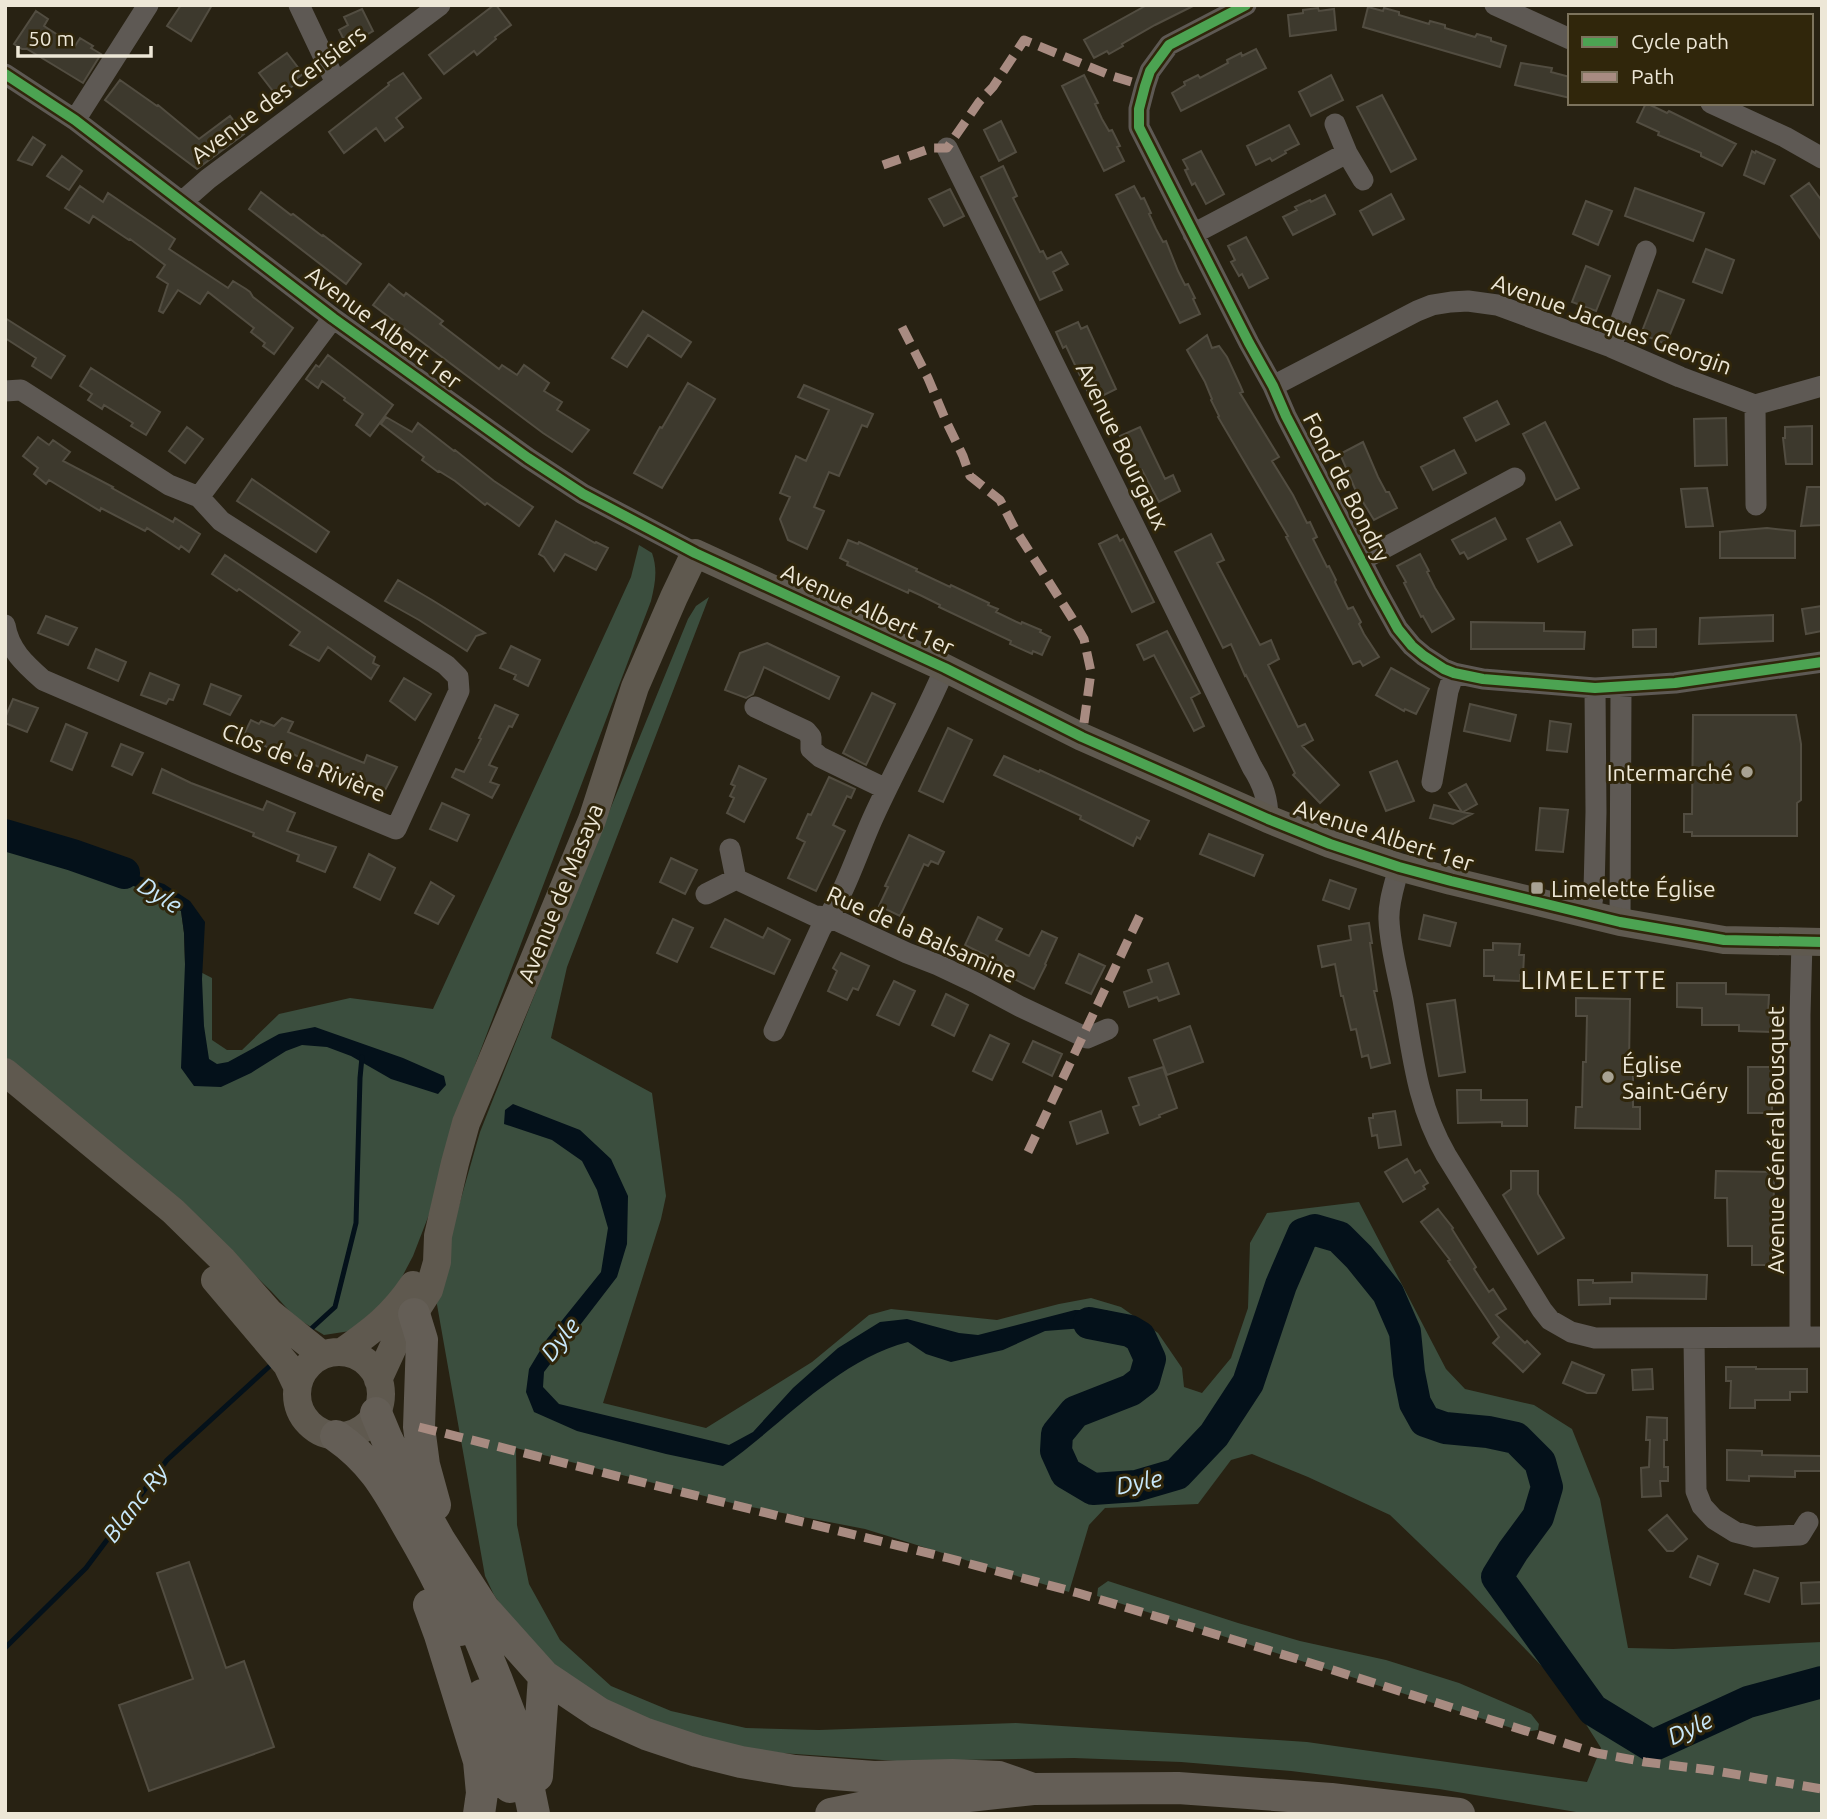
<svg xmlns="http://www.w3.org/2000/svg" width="1827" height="1819" viewBox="0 0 1827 1819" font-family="Ubuntu,sans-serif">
<rect width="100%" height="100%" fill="#282213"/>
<!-- green -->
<path fill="#3b4e3e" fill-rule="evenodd" d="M639,545L652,553C658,570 655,584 651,601L475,1065L430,1212L413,1256L393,1294L350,1331L324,1335L295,1317L271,1291L227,1248L5,1061V847L18,854L101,874L153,893L181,911L184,933L185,964L212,978V1040L227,1050H242L279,1014L350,998L433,1009L631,577Z
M709,597L567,967L551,1038L652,1093L666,1196L661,1219L603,1403L706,1428L812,1362L869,1315L891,1309L997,1320L1059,1304L1091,1298L1121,1307L1158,1333L1182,1368L1184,1387L1202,1393L1231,1358L1248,1308L1250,1243L1267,1213L1359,1202L1446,1369L1465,1389L1534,1405L1572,1429L1600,1499L1628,1648L1673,1649L1822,1642V1814H1588L1439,1789L1291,1771L1181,1762L1074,1758L897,1761L766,1752L711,1742L631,1717L566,1675L539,1651L517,1628L494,1595L485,1576L436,1299L456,1216L480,1132L548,961L688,619L696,606ZM516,1448L736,1504L865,1529L1069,1592L1089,1525L1105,1508L1198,1504L1231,1460L1252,1454L1308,1477L1390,1515L1468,1590L1563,1688L1601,1748L1587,1782L1307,1742L1016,1723L819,1730L746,1728L671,1711L611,1686L560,1640L529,1584L517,1525Z
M1108,1581L1238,1623L1300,1641L1386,1660L1459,1683L1531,1714L1539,1724L1538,1730L1524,1732L1097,1596L1098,1588Z"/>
<!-- water -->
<path fill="#04111a" d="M5,828L30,842L164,884L190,901L205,922L202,979L204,1026L209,1059L217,1064L228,1062L279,1034L315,1027L403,1058L444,1076L446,1085L438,1094L391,1079L351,1056L327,1047L302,1045L286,1051L251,1073L221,1087L194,1086L181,1068L185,964L184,933L181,911L153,893L101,874L18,854L5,847Z
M513,1104L580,1130L611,1159L628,1196L627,1244L617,1277L544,1372L543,1387L559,1404L729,1445L753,1432L793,1388L838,1348L880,1322L907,1319L959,1333L978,1335L1075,1310H1106L1130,1323V1331L1124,1337L1084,1328L1045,1331L1003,1350L951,1362L926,1354L908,1342C835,1361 783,1425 723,1466L666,1454L577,1431L534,1412L526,1392L529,1369L547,1339L601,1272L608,1228L597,1190L582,1161L552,1140L504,1124L505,1110Z"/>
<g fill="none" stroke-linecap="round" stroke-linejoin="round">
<!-- stream -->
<path stroke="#04111a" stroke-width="5" d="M312,1328L335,1307L356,1223L360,1078L362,1057
M5,1648L86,1568L167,1460L272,1364"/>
<!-- river -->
<path stroke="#04111a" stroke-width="32" d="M5,835L73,855L124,873
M1089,1323L1130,1331L1140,1337L1150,1359L1144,1380L1131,1390L1075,1412L1057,1434L1056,1451L1066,1473L1093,1489L1136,1486L1177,1474L1214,1435L1248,1383L1281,1285L1303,1234L1315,1230L1339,1237L1359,1257L1388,1293L1405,1332L1409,1373L1415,1403L1425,1421L1445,1428L1488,1432L1516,1438L1540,1462L1547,1487L1538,1517L1513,1551L1497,1577L1593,1710L1652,1746L1748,1702L1822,1682"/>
</g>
<!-- building -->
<path fill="#3d392d" stroke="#524d41" stroke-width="2" d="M181,5H212L191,41L167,26Z
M494,5H496L511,25L495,37L496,39L477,55L474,51L444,74L429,55Z
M1147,5H1195L1155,25L1122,44L1123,46L1109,54L1107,51L1094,58L1084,40Z
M1368,7L1383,11L1384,8L1399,12V15L1429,24L1430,21L1445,25V28L1475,37L1477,34L1491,38V41L1506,46L1500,67L1363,27Z
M1318,8L1319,11L1334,9L1336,30L1290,36L1288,15L1303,13V10Z
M362,9L373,31L347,46L339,30L348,25L344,17Z
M36,11L48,19L44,26L75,46L80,38L93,46L91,48L101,54L83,83L27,49H22L14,44Z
M1256,49L1266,68L1181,111L1172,93L1185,85L1184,82L1198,75L1200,78L1228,63L1227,60L1241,53L1242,56Z
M287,53L303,74L295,80L297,83L287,90L285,88L276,95L259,73Z
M1521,63L1552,68L1551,72L1570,77V98L1515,85Z
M403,73L421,98L396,118L403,127L385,141L376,128L344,153L329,132L389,85L388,83Z
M1084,75L1098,103L1095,104L1102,119L1109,131L1112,130L1120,146L1117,147L1124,161L1104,171L1062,86Z
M1331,75L1343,100L1311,116L1299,92Z
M120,80L157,106L158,105L199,139L230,116L244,134L197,169L105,100Z
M1382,95L1416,159L1391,172L1357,107Z
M1646,103L1667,113L1669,111L1736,144L1722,166L1701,156V153L1658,135L1659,132L1637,122Z
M1001,121L1016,152L999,161L984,130Z
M1289,125L1299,144L1285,151L1286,153L1272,161L1270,158L1256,165L1247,146Z
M33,137L45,145L32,165L18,160Z
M1201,151L1224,194L1206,204L1195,183L1192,185L1185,170L1188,169L1183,160Z
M1752,151L1755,153L1756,151L1775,160L1764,184L1744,175Z
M62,156L82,171L69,190L47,176Z
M1003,166L1017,196L1013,198L1040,252L1043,251L1047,259L1061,252L1068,264L1053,272L1062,290L1040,300L981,177Z
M1809,183L1822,201V241L1791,196Z
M80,186L103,202L108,193L158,227L175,239L169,249L228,288L233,281L246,289L250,292L253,297L293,328L274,354L263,346L265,343L251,332L254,328L208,292L200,304L178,290L163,313L159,311L168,284L157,277L165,265L130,239L129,240L93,216L89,223L65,208Z
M1134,186L1141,199L1144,198L1151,213L1149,214L1156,229L1163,242L1166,241L1178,271L1185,285L1188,284L1195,298L1193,299L1200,314L1180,323L1116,195Z
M1635,188L1704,213L1693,241L1625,216Z
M950,189L964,216L944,226L929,199Z
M261,192L291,215L293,214L322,236L323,235L361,264L346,284L249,209Z
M1391,194L1404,219L1373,235L1360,211Z
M1325,195L1335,214L1293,235L1283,217L1297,210L1295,207L1310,200L1311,202Z
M1586,201L1612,211L1598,245L1573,234Z
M1246,237L1268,278L1249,288L1242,274L1239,276L1231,262L1235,260L1228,246Z
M1706,249L1734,260L1722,293L1693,282Z
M1586,266L1610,276L1596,311L1572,302Z
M389,284L404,296L406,293L443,321L440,324L499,369L502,365L517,375L524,365L549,383L544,391L562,402L557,410L589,430L572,452L543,433L373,305Z
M1658,290L1684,300L1666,344L1641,334Z
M643,311L691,342L681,357L648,335L627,367L612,358Z
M5,318L65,356L51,378L32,366L36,358L5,338Z
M1078,322L1081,329L1087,326L1116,389L1092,401L1066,346L1063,348L1056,332Z
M1207,335L1212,348L1219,346L1227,357L1240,385L1243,392L1240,393L1279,457L1272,461L1293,495L1307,523L1310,522L1317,537L1313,539L1327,567L1329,566L1336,580L1335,582L1348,609L1353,607L1361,622L1359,624L1364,634L1379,657L1363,666L1360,661L1353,664L1286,537L1288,536L1218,417L1219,416L1211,400L1212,399L1205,382L1187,350Z
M328,355L393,405L370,436L356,425L363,414L344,400L345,398L322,381L318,388L306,379L316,365L319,367Z
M91,368L160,412L146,435L131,426L133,423L104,405L102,409L88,400L92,394L80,386Z
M688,383L715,399L662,488L634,473L660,427L662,428Z
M804,385L873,414L867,427L862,425L839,476L829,472L814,507L824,511L807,549L788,540L780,519L790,497L780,493L796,456L806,461L829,410L798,397Z
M1497,401L1509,424L1476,441L1464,418Z
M386,417L412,432L418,423L454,451L455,450L494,481L533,507L519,526L487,503L485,505L455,481L439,471L438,472L422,460L424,457L381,424Z
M1726,418L1727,465L1695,466L1694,419Z
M1545,422L1579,488L1556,500L1523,434Z
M1812,426V464H1786L1783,438H1785V427Z
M187,427L203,439L185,463L169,451Z
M1140,427L1165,479L1173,475L1180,491L1159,502L1142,470L1138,472L1120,436Z
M38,437L49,445L53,440L70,452L63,461L113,487L112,488L173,522L175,518L200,534L189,552L181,546L179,549L147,528L145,531L101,508L100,511L49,480L46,484L34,474L38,468L23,456Z
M1363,442L1378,477L1386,492H1389L1397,508L1374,520L1355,489L1340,454Z
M1454,450L1466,473L1433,490L1421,467Z
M252,479L329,532L316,552L237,501Z
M1807,487H1822V525L1801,526Z
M1707,488L1713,526L1686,527L1681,489Z
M1495,518L1506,539L1468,559L1464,552L1460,554L1452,540Z
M556,521L595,543L596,542L608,548L596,570L565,554L554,571L544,557L539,554Z
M1560,522L1572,545L1538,562L1527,539Z
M1767,528L1795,531V558H1720V532Z
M1211,534L1224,560L1217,563L1260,645L1271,640L1279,659L1268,665L1298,727L1305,724L1313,740L1302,746L1339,785L1320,803L1293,775L1295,773L1246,675L1245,676L1231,644L1223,648L1175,552Z
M1117,535L1120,541L1123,539L1154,602L1132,612L1099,544Z
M848,540L858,544L859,542L917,569L916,571L950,587L951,585L989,603L988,605L998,609L996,612L1021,624L1022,622L1041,630L1040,632L1050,637L1042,655L1033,651L1032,654L1010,644L1011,641L939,607L940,605L922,596L909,590L908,593L847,565L848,562L840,558Z
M1420,554L1429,571L1427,572L1435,588L1454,619L1432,632L1423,616L1421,617L1404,583L1406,582L1397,566Z
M225,555L375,657L373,663L379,666L371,679L328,647L319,661L290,645L300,632L239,589L237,591L212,574Z
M398,580L432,600L485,633L476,636L467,651L419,620L385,601Z
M1822,606V631L1806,634L1802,609Z
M1773,615V641L1699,644L1700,618Z
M46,616L77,628L68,645L38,633Z
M1471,622L1544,623V631L1585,632L1584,649H1471Z
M1656,629V647H1633V630Z
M1167,631L1200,693L1191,698L1204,726L1194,731L1154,655L1144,660L1137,645Z
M767,643L839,677L829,699L764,667L753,694L746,698L725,690L740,653Z
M511,646L540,660L528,686L514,679L516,675L500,668Z
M96,649L126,662L118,681L88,668Z
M1391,668L1429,689L1416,714L1405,709L1404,711L1376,695Z
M150,673L179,685L173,700L169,699L166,704L141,695Z
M404,678L431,694L415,720L390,701Z
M211,684L241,696L230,715L204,704Z
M872,693L895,704L866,765L843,753Z
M13,699L38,708L27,732L5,723V718Z
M1470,704L1516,715L1510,741L1464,731Z
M495,705L518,715L512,727L509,726L489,765L497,768L490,782L499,785L492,798L452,777L456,769L464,772L481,739L479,738Z
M1693,715H1796L1801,744V800L1797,803V836H1692V832H1684V814H1692Z
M282,718L293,722L288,732L364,763L367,755L397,767L382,796L353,784L281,748L279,754L244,734L251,720L259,724L261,721L274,726Z
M1550,721L1571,724L1567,752L1547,750Z
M66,724L87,733L72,770L51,761Z
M948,728L972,740L943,802L919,791Z
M121,744L143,753L132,775L112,766Z
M1004,756L1039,772L1040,770L1149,821L1140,839L1137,837L1133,846L1080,819L1081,816L994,775Z
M1397,761L1414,801L1386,811L1370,772Z
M739,766L766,779L744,822L727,813L734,798L730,796L735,786L731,784Z
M162,769L191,783L263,810L267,801L295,813L287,831L336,847L325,872L297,861L299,855L253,836L254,833L153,793Z
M829,777L855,789L851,798L847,796L833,825L845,831L816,891L788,878L805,842L797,838L808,814L811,815Z
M1466,784L1477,804L1463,812L1472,814L1453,824L1430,818L1434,805L1462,812L1449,793Z
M442,803L469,815L457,841L430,829Z
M1540,808L1568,810L1563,852L1536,850Z
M1209,834L1263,855L1254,876L1200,854Z
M909,835L944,852L938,864L931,861L928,866L924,864L900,916L879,906L888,887L885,886Z
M369,854L395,868L380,900L354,887Z
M671,858L697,870L685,894L660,882Z
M1330,880L1356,889L1349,909L1323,900Z
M431,882L454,896L438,924L415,913Z
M1424,915L1456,923L1450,946L1419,939Z
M978,917L1002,929L996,940L1029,956L1042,931L1057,938L1045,964L1046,965L1034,989L1006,975L1009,967L965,945Z
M673,919L693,928L677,962L657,953Z
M725,919L763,938L768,928L790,940L774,974L711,947Z
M1369,923L1372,943H1370L1377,991H1374L1390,1063L1371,1068L1368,1055L1362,1057L1356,1029L1351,1030L1343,996H1341L1335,964L1322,967L1318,946L1351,940L1349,926Z
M1493,943L1520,944L1519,955H1524L1523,975H1520V981L1494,980V976H1484V950H1493Z
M841,953L869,966L858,990L853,988L847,1000L828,991L837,971L833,968Z
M1079,954L1105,966L1091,994L1066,983Z
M1168,963L1179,994L1159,1001L1157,997L1129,1007L1124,992L1152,982L1148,970Z
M894,981L915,991L899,1025L877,1015Z
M1677,983H1726V994L1769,995L1768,1015H1773L1772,1032L1739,1031V1025H1702V1008L1677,1007Z
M946,994L968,1005L954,1036L932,1025Z
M1576,998L1630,999L1629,1063H1633V1107H1640V1129L1575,1128L1576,1107H1582L1583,1062H1586L1587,1016H1576Z
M1455,1000L1465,1072L1439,1076L1427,1004Z
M1190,1026L1203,1062L1167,1075L1154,1040Z
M990,1035L1009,1044L992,1080L973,1071Z
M1033,1041L1062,1054L1052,1076L1023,1062Z
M1163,1067L1177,1108L1159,1115L1160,1117L1140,1125L1133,1107L1139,1105L1129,1078Z
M1748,1067H1772V1113H1748Z
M1457,1090H1481V1100H1527V1126H1502V1122L1458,1123Z
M1101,1111L1108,1133L1077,1144L1070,1122Z
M1395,1111L1401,1145L1379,1148L1377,1135L1372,1136L1369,1118H1373V1114Z
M1407,1159L1415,1173L1420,1170L1428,1183L1423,1186L1425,1189L1403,1202L1385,1172Z
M1511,1171H1538V1194L1564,1238L1538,1254L1503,1195L1511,1189Z
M1716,1171L1774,1172L1773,1265H1752V1246H1728L1727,1198H1715Z
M1438,1209L1453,1228L1452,1229L1476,1267L1474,1269L1489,1292L1493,1289L1506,1309L1496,1315L1525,1343L1527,1341L1540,1354L1523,1372L1493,1343L1499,1337L1448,1261L1450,1260L1421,1222Z
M1632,1273L1707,1275L1706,1299L1610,1298V1304L1579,1305L1578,1280H1593V1283L1632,1282Z
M1572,1362L1604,1375L1596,1393H1587L1563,1383Z
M1726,1367H1756V1369H1807V1392H1790V1400H1755V1408H1730L1731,1381H1726Z
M1652,1369L1653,1389L1633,1390L1632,1370Z
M1647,1417L1667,1418V1440H1664V1467H1668V1481H1660L1661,1496L1642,1497L1641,1468L1649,1467L1650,1440H1646Z
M1727,1450L1762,1451V1455L1822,1456V1471H1795V1477L1749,1476V1481L1727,1480Z
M1667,1515L1687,1539L1673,1551H1667L1649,1530Z
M1698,1556L1718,1564L1710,1585L1690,1577Z
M189,1562L226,1668L244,1661L274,1747L149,1791L119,1705L193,1679L157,1573Z
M1754,1570L1778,1578L1769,1602L1745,1594Z
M1822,1582V1603L1802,1604L1801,1583Z"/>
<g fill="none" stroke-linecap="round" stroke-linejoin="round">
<!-- minor -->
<path stroke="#5e5954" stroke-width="21" d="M299,5L336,83
M1246,5L1169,45L1150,71L1145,86L1139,109V127L1249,343L1273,386L1286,416L1377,591L1398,629L1412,646L1424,656L1444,669L1454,673L1483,679L1595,688L1675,683L1822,662
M1495,5L1570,39
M5,74L75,120L333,318L528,458L583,494L695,553
M1711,103L1785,137L1822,158
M75,120L148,5
M1335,124L1347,153
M947,148L1190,639L1252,767C1263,784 1268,799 1268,819
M183,201L208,179L440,5
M1193,234L1347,153L1363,180
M1611,347L1646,251
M1273,386L1417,311L1432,305L1451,302L1468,301L1497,305L1611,347L1680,377L1755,405L1822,386
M5,391L21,390L169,485L199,497L221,521L446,665L458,677L459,691L396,829L236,763L43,680C25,664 9,650 5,625
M1755,405L1756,505
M199,497L333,318
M1362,560L1515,478
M755,707L806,731L811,737V749L820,757L886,789
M1432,782L1448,691L1454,673
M730,849L736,879L815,916L829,917L907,953L938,965L976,983L1019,1006L1087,1038L1108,1029
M1399,867C1395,884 1388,902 1389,920C1390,947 1398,974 1403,1000C1413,1057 1417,1104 1446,1155L1542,1310L1550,1320L1571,1332L1595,1338L1822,1337
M706,894L736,879
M1590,914L1594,890L1596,812L1595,688
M1620,922L1621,687
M774,1031L821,928C844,896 856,856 872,820C895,769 923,720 945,668
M1800,1337V1015L1802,942
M1694,1338L1696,1491L1702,1506L1714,1519L1735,1532L1755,1537L1800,1535L1808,1522"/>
<!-- major -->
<path stroke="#5f594f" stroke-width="28" d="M5,1072L173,1211L223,1260L270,1313L322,1355
M215,1280L287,1365L297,1386
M342,1352C372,1331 393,1315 413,1285
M297 1394a42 42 0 1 1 84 0a42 42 0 1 1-84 0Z
M378,1380L395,1343L429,1290L437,1262L438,1236L455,1163L466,1123L592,820L635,687L674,597L695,553L945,668L1082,737L1268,819L1330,844L1399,867L1451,881L1620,922L1724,940L1822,942"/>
<!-- highway -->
<path stroke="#645e56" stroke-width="32" d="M414,1314L422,1340L419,1427L424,1465L435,1505
M376,1413L386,1437L413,1493L440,1541L484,1609L544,1676L599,1713L646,1734L697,1751L741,1762L795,1771L874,1777L952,1775L999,1777L1033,1789
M336,1436C375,1463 389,1493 412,1533C430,1564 447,1596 460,1630
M463,1598L496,1678L518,1736L534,1814
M429,1605L440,1635L479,1761L482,1793L479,1814
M482,1695L510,1787
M537,1776L544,1676
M831,1814L860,1808L1033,1789L1178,1788L1331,1799L1459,1814"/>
<!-- quiet -->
<path stroke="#a88b81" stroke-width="9" stroke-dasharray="18 9" stroke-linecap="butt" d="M883,165L932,148H947L979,102L993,87L1024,40L1112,76L1145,86
M902,327L928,378L946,421L963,456L970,476L1000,500L1015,529L1072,618L1084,639L1091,672L1082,737
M1028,1152L1140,915
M419,1427L948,1558L1078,1593L1301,1660L1596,1753L1645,1762L1710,1770L1822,1789"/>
<defs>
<path id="cycleway" d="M1246,5L1169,45L1150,71L1145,86L1139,109V127L1249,343L1273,386L1286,416L1377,591L1398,629L1412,646L1424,656L1444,669L1454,673L1483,679L1595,688L1675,683L1822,662
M5,74L75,120L333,318L528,458L583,494L695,553L945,668L1082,737L1268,819L1330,844L1399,867L1451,881L1620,922L1724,940L1822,942"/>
</defs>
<!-- cycleway casing -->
<use href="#cycleway" stroke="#30260b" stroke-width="15"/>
<!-- cycleway -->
<use href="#cycleway" stroke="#4ca352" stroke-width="10"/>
</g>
<!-- markers -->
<g fill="#a8a292" stroke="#30260b" stroke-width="2.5">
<circle cx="1747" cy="772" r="7"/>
<rect x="1530" y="881" width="14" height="14" rx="3.5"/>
<circle cx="1608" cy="1077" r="7"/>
</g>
<g text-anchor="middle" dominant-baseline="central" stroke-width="6" stroke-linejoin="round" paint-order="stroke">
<!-- street labels -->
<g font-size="23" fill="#ede7d7" stroke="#30260b">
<text transform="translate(278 94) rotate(-37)">Avenue des Cerisiers</text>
<text transform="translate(1612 324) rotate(20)">Avenue Jacques Georgin</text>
<text transform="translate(384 327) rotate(37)">Avenue Albert 1er</text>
<text transform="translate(1123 446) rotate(64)">Avenue Bourgaux</text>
<text transform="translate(1347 487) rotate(63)">Fond de Bondry</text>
<text transform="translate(868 609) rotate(25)">Avenue Albert 1er</text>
<text transform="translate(304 762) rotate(22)">Clos de la Rivière</text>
<text transform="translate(1384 835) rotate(18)">Avenue Albert 1er</text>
<text transform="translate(560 893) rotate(-68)">Avenue de Masaya</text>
<text transform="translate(922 934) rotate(24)">Rue de la Balsamine</text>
<text transform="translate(1775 1140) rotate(-90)">Avenue Général Bousquet</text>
</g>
<!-- poi labels -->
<g font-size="23" fill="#ede7d7" stroke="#30260b" text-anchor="start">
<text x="1733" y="772" text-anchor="end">Intermarché</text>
<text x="1551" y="888">Limelette Église</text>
<text x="1622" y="1064">Église<tspan x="1622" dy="26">Saint-Géry</tspan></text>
</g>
<!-- water labels -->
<g font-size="24" font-style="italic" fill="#c8e8fb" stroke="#30260b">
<text transform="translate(160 895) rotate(32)">Dyle</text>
<text transform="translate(560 1339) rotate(-52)">Dyle</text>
<text transform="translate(1139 1482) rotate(-11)">Dyle</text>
<text transform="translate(135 1503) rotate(-53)">Blanc Ry</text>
<text transform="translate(1690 1728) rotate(-25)">Dyle</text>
</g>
<!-- quarter labels -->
<g font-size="26" letter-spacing="2" fill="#ede7d7" stroke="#30260b">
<text x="1594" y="979">LIMELETTE</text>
</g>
</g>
<!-- border -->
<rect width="1827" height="1819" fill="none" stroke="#ede7d7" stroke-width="14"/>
<!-- legend -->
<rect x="1568" y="14" width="245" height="91" fill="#30260b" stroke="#7c735d" stroke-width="2"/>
<rect x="1582" y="37" width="35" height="10" fill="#4ca352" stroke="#7c735d" stroke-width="2"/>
<text x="1631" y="49" font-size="21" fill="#ede7d7">Cycle path</text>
<rect x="1582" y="72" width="35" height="10" fill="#a88b81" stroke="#7c735d" stroke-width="2"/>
<text x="1631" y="84" font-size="21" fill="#ede7d7">Path</text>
<!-- scale -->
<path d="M18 46v10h133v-10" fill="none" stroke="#ede7d7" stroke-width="3.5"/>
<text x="28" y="46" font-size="21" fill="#ede7d7" stroke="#30260b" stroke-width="5" paint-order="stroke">50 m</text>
</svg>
